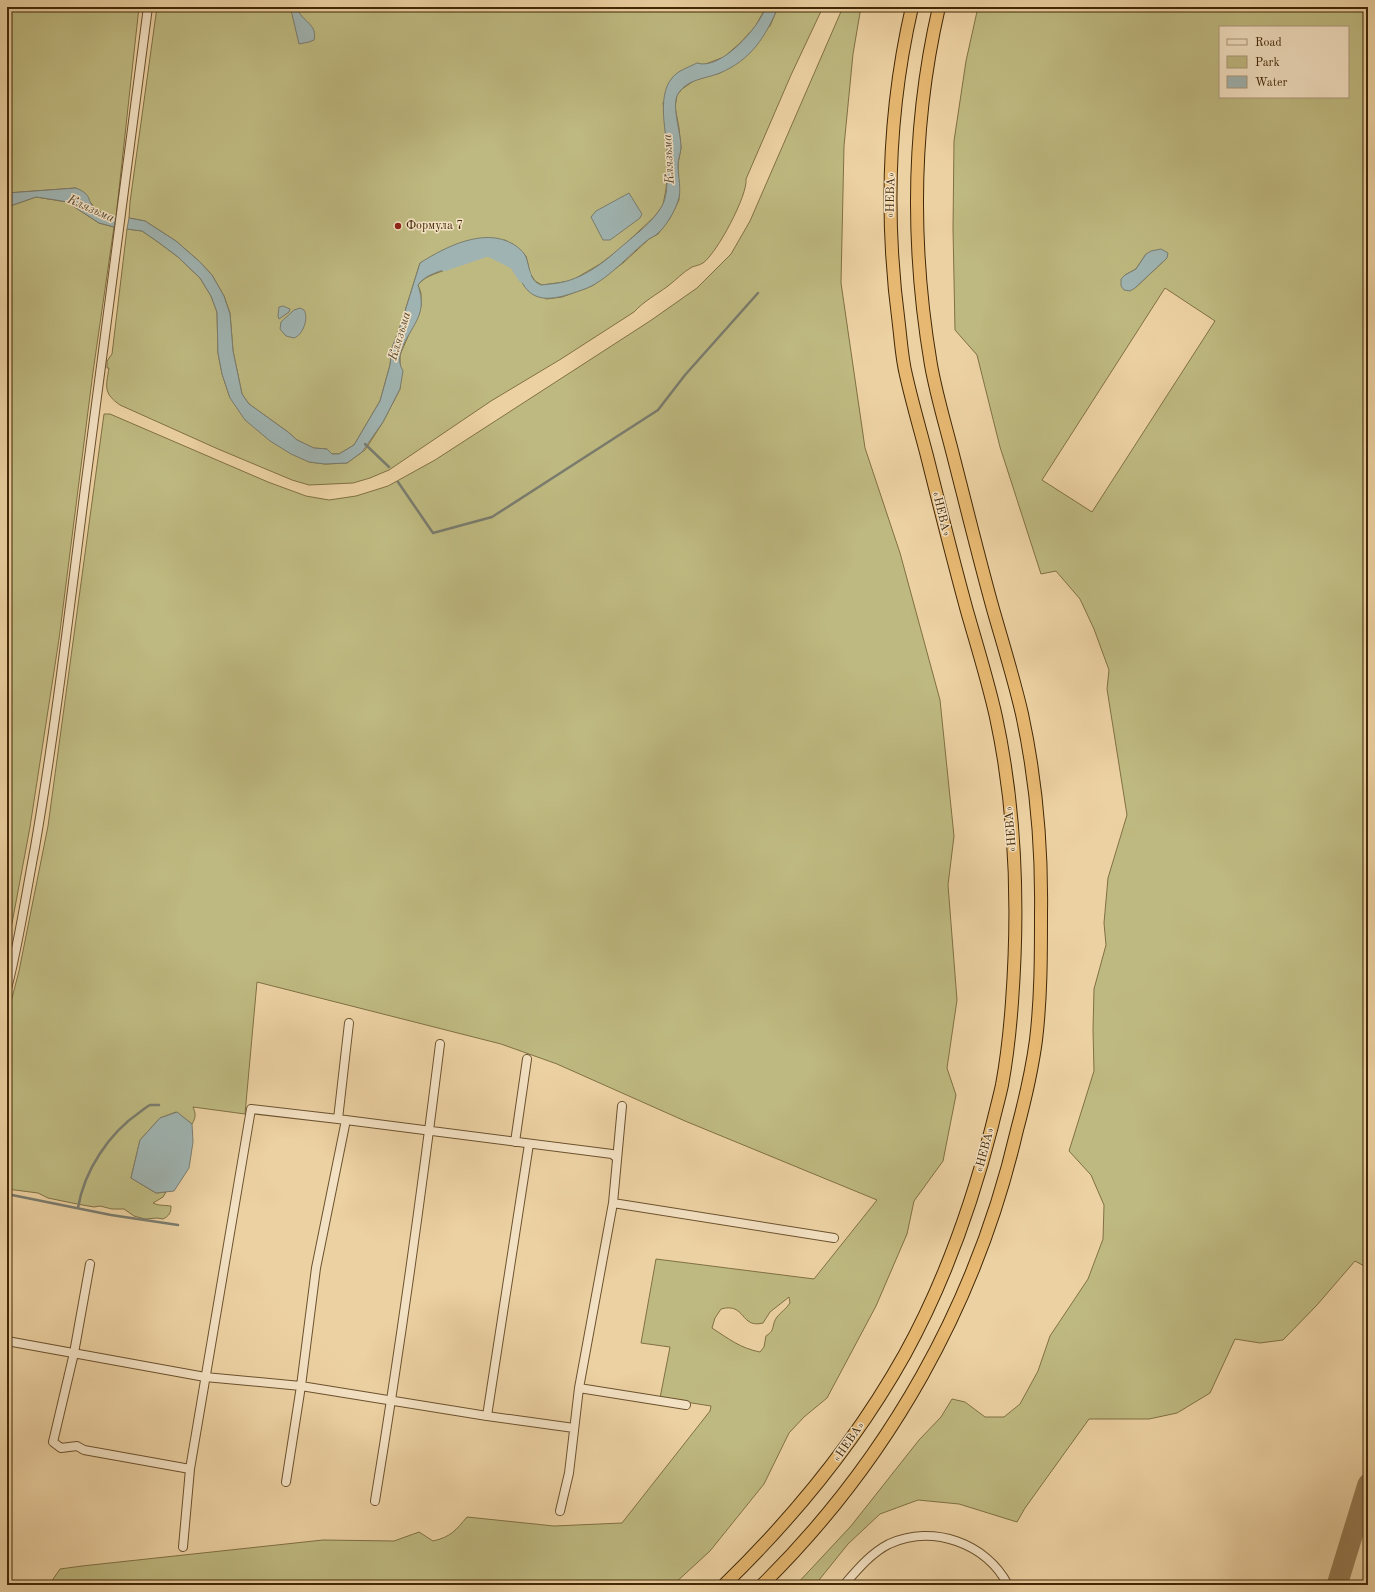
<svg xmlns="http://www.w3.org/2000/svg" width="1375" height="1592" viewBox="0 0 1375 1592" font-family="'Old Standard TT',serif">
<rect width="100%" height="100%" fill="#ecd1a2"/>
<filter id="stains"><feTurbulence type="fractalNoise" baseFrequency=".005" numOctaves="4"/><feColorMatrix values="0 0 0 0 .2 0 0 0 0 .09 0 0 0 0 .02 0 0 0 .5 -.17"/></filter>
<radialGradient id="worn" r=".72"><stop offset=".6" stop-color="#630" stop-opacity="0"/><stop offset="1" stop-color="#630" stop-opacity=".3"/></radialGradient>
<!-- green -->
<path fill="#beb980" stroke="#807044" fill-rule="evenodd" d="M7,7H139L116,217L109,216L95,209L92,204L76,188L7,193Z
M157,7H766L755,27L740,43L724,57L703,65L663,102L668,159L666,189L663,205L655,216L621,248L600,264L571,281L542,285L535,281L530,273L526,256L505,240L420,263L401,324L392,348L390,365L380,401L354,445L339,454H332L327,449L313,448L297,440L288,432L249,404L242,394L233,351L230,313L224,296L212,275L200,262L176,241L145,221L129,218L130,202Z
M778,7H823L791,75L746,179C748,195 717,253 703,263C700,265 695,266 692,267C683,272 676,280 668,286C656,295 644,301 634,312L561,359L491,401L389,470L370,478L353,483L309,485L292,480L218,449L120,405C103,393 106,387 109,368H107V361L112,354L127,229L142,231L158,242L178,257L200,278L211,296L217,312L218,353L222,374L230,398L309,462L325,464L347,463L365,450L383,422L400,389V355L421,306V293L418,285C426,274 442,273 453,266C458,263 461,257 467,254C479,248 504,249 513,260C517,266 516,273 519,278C522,283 540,294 546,299L562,297L592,286L623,263L649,239L658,234L670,218L679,200L678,164L681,148L679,128L675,107L677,95L682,89L695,80L720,73L770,26Z
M843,7H861L853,54L844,146L841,283L865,448L900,553L940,700L954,836L948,885L957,1000L947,1068L956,1095L943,1161L914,1201L907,1234L876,1306L827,1398L804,1417L789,1433L764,1484L710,1551L673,1585H49L60,1569L82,1566L323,1540L394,1541L419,1532L433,1541C451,1537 456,1530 467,1517L554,1526L622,1523L710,1411L711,1406L660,1398L670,1347L641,1343L656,1259L814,1279L877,1200L685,1121L557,1064L501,1044L257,982L245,1114L193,1107C196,1114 196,1117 192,1124L176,1112L160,1118L140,1140L131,1178L156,1193L166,1192L163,1197L153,1203C159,1206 164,1205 171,1206C171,1213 169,1216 163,1219L157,1218L145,1219L134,1216L124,1209H112L100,1206L94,1207L77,1204L48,1198L38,1193L7,1189V1017L19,971L48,826L104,414H110L268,482L306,496L329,500L356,496L388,486L435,460L650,321L697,288L731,254L750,221ZM789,1297L790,1303C786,1309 781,1312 777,1317C771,1325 776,1330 766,1336L764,1347L760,1352C740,1348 729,1339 712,1328L715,1318L721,1309C746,1302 740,1329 763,1323L770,1312Z
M978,7H1368V1268L1355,1261L1317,1305L1283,1340L1260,1343L1235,1339L1210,1393L1177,1413L1149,1419H1089L1025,1508L1017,1522L959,1504L918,1500L880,1514L848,1544L815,1585H796L851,1526L919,1440L941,1417L952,1399L965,1402L985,1417H1004L1020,1404L1038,1371L1050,1336L1088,1279L1103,1239L1104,1205L1091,1175L1069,1151L1094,1071L1093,1030L1094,989L1106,945L1104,923L1108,878L1127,815L1107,689L1109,670L1094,629L1080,599L1056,571L1041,574L1000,447L977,355L955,330L953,228L954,141L966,61ZM1220,27H1348V97H1220ZM1146,254L1167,258L1135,288L1125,275L1136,269ZM1165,288L1215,321L1092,512L1042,480Z
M36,197L67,202L99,223L114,227L93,372L59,639L30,827L7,950V207Z"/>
<!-- water -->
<path fill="#9fb4b2" stroke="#7a7c6e" d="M292,7L297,8C302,22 318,24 314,40L309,42L299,44L291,10Z
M766,7H778C766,36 751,60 720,73C705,79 687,79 678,94C671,105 681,133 681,147C681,153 678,159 678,165C678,176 682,191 678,201C675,211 665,228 657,234C655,236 652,237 649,239C629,254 607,282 582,290C559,298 532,308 520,278C516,271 517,262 510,257C505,253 498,253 493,252C485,251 476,251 469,254C462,256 458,263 452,266C441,272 425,274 418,285C420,292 422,299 421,307C419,328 390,350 403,371L400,389L383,422L362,452L347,463L325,464L309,462L291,454L270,441L245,420L230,398L222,374L218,353L217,312L211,296L200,278L178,257L158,242L142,231L127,229L129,218L145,221L176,241L200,262L212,275L224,296L230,314L233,351L242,394L249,404L288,432L297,440L314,448L327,449L332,454H339L354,445L380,401L390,365L392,348L401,324L420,263C445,247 484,227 513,244C518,247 524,252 526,257C530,267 529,281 541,285C544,285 548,284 550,284C579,282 601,265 621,247C635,235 653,222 662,206C666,199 667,188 667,180C667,173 668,165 668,158C667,135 656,97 672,78C677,71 689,67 697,63C721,71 759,27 766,7Z
M76,188C93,195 86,200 95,209C100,214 110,216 116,217L114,227L99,223L67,202L56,200L36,197L7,207V193Z
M629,193L642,214L640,218L610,240H603L591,217L596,211Z
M1161,249L1168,253L1167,258L1135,288L1130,291L1124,290L1121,286V279L1125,275L1136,269L1146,254L1151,251Z
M283,306L290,309L289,312L279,319L278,316L279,307Z
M300,308L304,310C309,318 303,335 294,338L286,336L280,329L281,322L294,310Z
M177,1112L192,1124L193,1142L189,1168L174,1191L156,1193L131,1178L140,1140L160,1118Z"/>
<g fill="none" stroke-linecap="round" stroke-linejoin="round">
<!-- stream -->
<path stroke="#7a7c6e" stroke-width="2.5" d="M365,444L389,467
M398,482L433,533L492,517L658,410L685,375L758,293
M7,1194L111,1215L178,1225
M78,1208C84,1171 109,1133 140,1112C143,1110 146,1107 150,1105C152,1105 156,1105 159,1105"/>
<!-- river -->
<path stroke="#9fb4b2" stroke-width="14" d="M444,264L488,249L516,263L524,276"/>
<!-- taxiway -->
<path stroke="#977c54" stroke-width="21" d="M1337,1585L1368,1484"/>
<defs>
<path id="minor" d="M7,989C19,942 26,894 35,847C55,731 69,613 84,496C104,333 128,170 148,7
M338,1119L349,1023
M515,1142L527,1059
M613,1203L834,1238
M90,1264L74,1353L53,1442L61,1448L77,1446L84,1450L190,1469
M7,1341L205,1377L301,1386L487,1416L574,1428
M579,1388L686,1405
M487,1416L529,1144
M286,1482L301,1386L316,1268L346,1120
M375,1501C400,1349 421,1197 440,1044
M560,1511L569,1473L579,1388L613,1203L622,1106
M183,1547L190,1469L251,1109L338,1119L612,1154L617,1158
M844,1585C857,1570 871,1553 889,1544C933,1524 986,1543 1008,1585"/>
<path id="highway" d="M724,1585C795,1516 857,1440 905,1354C944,1283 972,1204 992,1126C995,1113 999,1099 1002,1085C1007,1058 1010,1030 1012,1002C1019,907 1016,810 996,717C988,681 977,646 967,611C953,560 940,508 927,456C920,429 912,402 906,375C902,359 901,342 899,325C885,220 888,111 912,7
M762,1585C889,1460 977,1303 1017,1130C1025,1100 1032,1070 1036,1040C1041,998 1041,956 1041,914C1042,848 1036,779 1022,714C1014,679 1003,644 993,609C978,555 965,501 951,447C944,420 936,393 931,365C911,247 912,124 939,7"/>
</defs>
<!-- minor casing -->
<use href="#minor" stroke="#6c522e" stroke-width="10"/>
<!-- highway casing -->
<use href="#highway" stroke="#422807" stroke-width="14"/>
<!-- minor -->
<use href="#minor" stroke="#f3e1c3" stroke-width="8"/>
<!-- highway -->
<use href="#highway" stroke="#e6b871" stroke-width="12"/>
</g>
<!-- markers -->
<circle fill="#8f2418" stroke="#f3e1c3" stroke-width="1.5" cx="398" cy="226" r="4"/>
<g text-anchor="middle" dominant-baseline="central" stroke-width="3" stroke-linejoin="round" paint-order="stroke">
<!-- street labels -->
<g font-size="12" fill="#422807" stroke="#f3e1c3">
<text transform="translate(891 195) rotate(-89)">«НЕВА»</text>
<text transform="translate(941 514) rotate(76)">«НЕВА»</text>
<text transform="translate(1011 829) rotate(-95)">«НЕВА»</text>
<text transform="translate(985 1150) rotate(-75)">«НЕВА»</text>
<text transform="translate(849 1442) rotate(-55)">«НЕВА»</text>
</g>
<!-- poi labels -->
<g font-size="12" fill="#422807" stroke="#f3e1c3" text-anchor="start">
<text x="406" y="226">Формула 7</text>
</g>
<!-- water labels -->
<g font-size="13" font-style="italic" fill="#594b32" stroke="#f3e1c3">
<text transform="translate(669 159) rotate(-93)">Клязьма</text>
<text transform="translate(91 209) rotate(24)">Клязьма</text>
<text transform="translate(400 336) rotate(-73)">Клязьма</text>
</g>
</g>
<!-- margin -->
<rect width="1375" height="1592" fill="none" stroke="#ecd1a2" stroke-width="24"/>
<rect x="8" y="8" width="1359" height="1576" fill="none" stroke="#422807" stroke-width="2"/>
<rect x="12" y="12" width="1351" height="1568" fill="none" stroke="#422807"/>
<!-- legend -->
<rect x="1219" y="26" width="130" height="72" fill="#f3e1c3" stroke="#ac9778"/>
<rect x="1227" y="39" width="20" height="6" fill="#f3e1c3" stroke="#ac9778"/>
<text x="1255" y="46" font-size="12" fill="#422807">Road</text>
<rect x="1227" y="56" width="20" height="12" fill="#beb980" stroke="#ac9778"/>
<text x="1255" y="66" font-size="12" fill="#422807">Park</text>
<rect x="1227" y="76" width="20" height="12" fill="#9fb4b2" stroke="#ac9778"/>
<text x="1255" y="86" font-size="12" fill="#422807">Water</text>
<rect width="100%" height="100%" filter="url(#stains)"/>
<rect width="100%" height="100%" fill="url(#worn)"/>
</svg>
